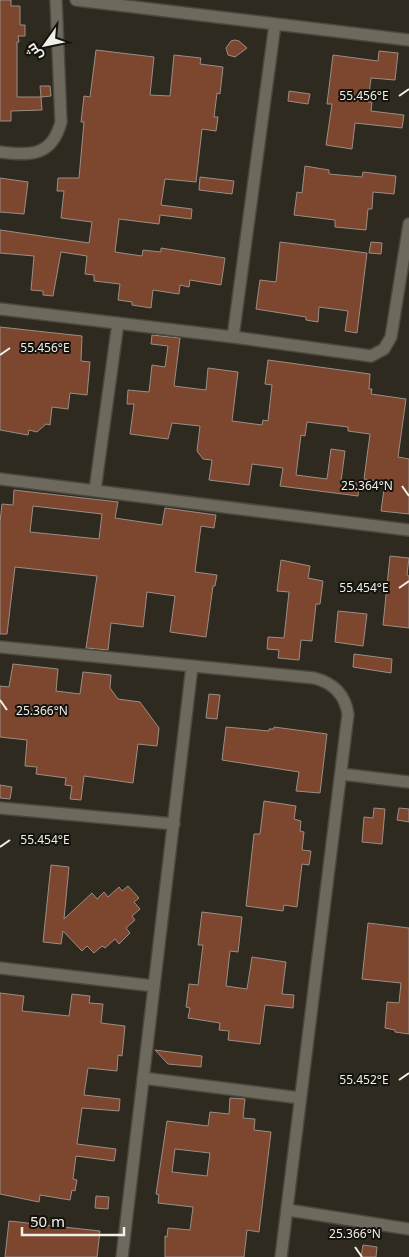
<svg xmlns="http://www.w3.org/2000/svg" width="409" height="1257" viewBox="0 0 409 1257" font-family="'Noto Sans',Cairo,sans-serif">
<rect width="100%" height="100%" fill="#2e2a1f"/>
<!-- building -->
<path fill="#7c472e" stroke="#9b8d86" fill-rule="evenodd" d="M0,0H11V6H20V25H25V36H18L19,42H17V97H41L42,110L11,111V121H0Z
M235,40L239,41L247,48L235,57L228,55L226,48L231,41Z
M96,50L154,57L150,95L170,96L174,55L201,58L200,64L223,67L220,94L217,93L214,117H218L216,131L202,129L196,182L165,179L161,205L192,209L191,219L160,215L159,224L119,219L115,252L142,256L143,250L161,252V248L225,258L221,285L190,280L189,287L180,285L179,294L153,290L151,308L132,305V302L118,300L120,284L94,281V275L85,274L87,256L61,252L53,296L43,295V291L31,290L34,256L0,253V230L89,243L92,222L61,218L64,191H57L58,178H79L84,122H81L84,96L90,97Z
M379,51L398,53L395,80L371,78L368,102H372L371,111L404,115L402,128L355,123L352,149L326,145L332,104H327L333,55L378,61Z
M40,86H50L51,96L41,97Z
M289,91L310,94L308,104L288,101Z
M305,166L329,170V174L362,177L363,172L396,176L394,194L373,192L372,209H368L366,230L335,227V220L294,215L297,192L302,193Z
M200,177L234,181L232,194L199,190Z
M0,178L28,182L24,214L0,212Z
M280,242L367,253L357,333L345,331L348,311L319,307L318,322L306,320V317L256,309L260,280L276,282Z
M371,242L382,243L381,254L369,253Z
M0,327L82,336L81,361L90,362L87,395L70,393L68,409L52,407L50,425L46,424L37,432L29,430L28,435L0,430Z
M152,335L180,338L174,386L206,390L208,368L238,372L232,421L262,425L263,420L268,421L272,385L265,384L268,360L370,374L369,389H372L371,394L406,399L398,457L409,459V514L381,511L385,482L364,479L370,434L348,431V427L307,422L305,436L301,435L296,475L327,479L331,449L345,451L341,481L359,483L358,496L280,486L283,468L252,464L249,485L209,480L212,460L203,459L197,451L200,426L172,423L168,439L130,434L134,404H127L128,390L149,392L152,365L165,367L168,346L151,344Z
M14,490L118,502L115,518L162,525L165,508L216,515L214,528L201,526L195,572L217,575L215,586H213L206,637L170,632L175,596L147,592L143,627L111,623L108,650L86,648L97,576L15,567L7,634H0V522L2,504L13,505ZM33,506L102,514L99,539L30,532Z
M390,556L409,558L407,575L409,576V628L383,625Z
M281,560L310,566L308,578L323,581L320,604H316L312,641L301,640L299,660L278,658L279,650L267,649L268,637L284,638L289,592L277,591Z
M338,611L367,614L363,646L335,642Z
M354,654L392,659L391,673L353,667Z
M13,664L58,669L56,691L80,694L83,672L111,675L110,688L118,699L140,702L159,728L157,746L138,744L133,783L84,776L81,800L70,799L72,786L65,785L66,778L36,774L37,767L25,766L27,740L0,737V686L9,687Z
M209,694L220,695L217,719L206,718Z
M226,727L269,731V729H274V727L327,734L320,793L296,791L299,772L222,760Z
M0,785L12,787L10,799L0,798Z
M264,801L296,806L294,819L301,821L300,831L304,832L302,850L311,851L309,865L302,864L297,907L284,905L283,911L246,906L254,834H260Z
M374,808L385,809L382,844L362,842L364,817L373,818Z
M399,808L409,809V822L397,820Z
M51,865L69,867L64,919L92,893L97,899L104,892L108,897L119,887L122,891L128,886L139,898L134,902L140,909L132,916L135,920L126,928L130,933L119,944L115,939L105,948L102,946L94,953L87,946L82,951L63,931L61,944L43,942Z
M202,912L242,917L238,952L230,951L226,986L247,989L252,957L286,962L282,994L294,995L293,1008L265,1005L260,1044L228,1040L229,1031L219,1030L220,1023L188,1018L190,1008L186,1007L189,984L198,985L203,945H198Z
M368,923L409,928V1034L395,1032V1030L385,1028L387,1002L399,1003L401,983L362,979Z
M0,993L24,996L22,1011L69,1016L72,994L90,996L89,1003L103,1004L101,1023L125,1026L122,1056L118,1055L117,1071L88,1068L84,1095L120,1099L119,1111L82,1108L77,1144L116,1149L114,1161L76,1156L73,1179L77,1180L75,1191L72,1190L70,1200L40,1195L39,1202L0,1194Z
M155,1050L202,1056L201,1067L168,1064Z
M230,1098L245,1099L243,1118L255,1119L254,1130L271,1132L259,1232L247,1230L244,1257H165V1236L167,1237L168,1228L190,1230L193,1207L158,1203L159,1195L156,1194L167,1121L208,1126L210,1112L229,1114ZM175,1149L210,1153L207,1176L172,1172Z
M96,1196L109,1197L108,1209L95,1208Z
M9,1221L100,1231L97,1257H5Z
M363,1245L377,1247L376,1257H361Z"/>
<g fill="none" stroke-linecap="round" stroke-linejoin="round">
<defs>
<path id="minor" d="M76,0L409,40
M0,152C31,156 52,156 61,122L56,0
M0,309L233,337L371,356L384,349L391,337L409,224
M233,337L275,24
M0,479L409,530
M95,490L118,323
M0,647L314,678C334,683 345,695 348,714L281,1257
M341,774L409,782
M0,808L174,824
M0,968L154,986
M143,1078L300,1098
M288,1210L409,1229
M122,1257L192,666"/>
</defs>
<!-- minor casing -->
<use href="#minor" stroke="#4b483e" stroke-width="14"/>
<!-- minor -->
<use href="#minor" stroke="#6d695d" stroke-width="11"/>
</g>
<!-- ticks -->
<path fill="none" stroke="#f1efe7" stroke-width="2" d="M399,96L409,89M0,355L10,348M402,486L409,496M399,588L409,581M0,700L7,710M0,847L10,840M399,1080L409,1073M355,1247L362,1257"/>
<g font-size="12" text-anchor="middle" fill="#f1efe7" stroke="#14130e" stroke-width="4" stroke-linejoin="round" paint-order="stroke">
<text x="364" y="100">55.456°E</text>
<text x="45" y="352">55.456°E</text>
<text x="367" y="490">25.364°N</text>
<text x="364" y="592">55.454°E</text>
<text x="42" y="715">25.366°N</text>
<text x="45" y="844">55.454°E</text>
<text x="364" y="1084">55.452°E</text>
<text x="355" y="1238">25.366°N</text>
</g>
<!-- north arrow -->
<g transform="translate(45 45) rotate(237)" stroke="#14130e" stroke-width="4" paint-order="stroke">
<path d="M0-4L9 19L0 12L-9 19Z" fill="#f1efe7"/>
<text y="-8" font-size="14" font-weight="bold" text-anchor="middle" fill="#f1efe7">ش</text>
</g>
<!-- scale -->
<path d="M22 1227v8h102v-8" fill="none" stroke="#f1efe7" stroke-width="2.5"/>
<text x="30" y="1227" font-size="15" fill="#f1efe7" stroke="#14130e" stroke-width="4" paint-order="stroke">50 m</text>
</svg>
